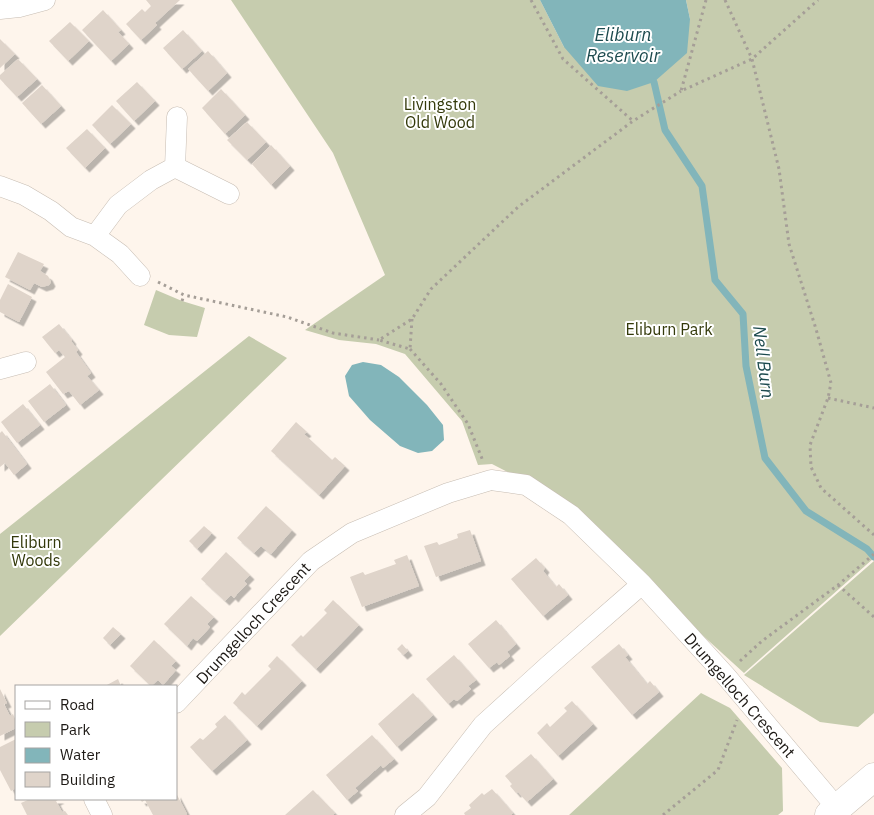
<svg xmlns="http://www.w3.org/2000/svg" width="874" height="815" viewBox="0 0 874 815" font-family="'IBM Plex Sans',sans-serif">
<defs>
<filter id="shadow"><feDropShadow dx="4.5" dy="4.5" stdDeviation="0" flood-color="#0004"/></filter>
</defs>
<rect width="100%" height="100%" fill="#fef5ec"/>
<!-- green -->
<path fill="#c6ccae" d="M231,0H540L564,47L690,19L686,0H874V558L744,673L543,490L492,464L478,465L462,421L405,354L376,344L339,340L305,330L385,275L333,153Z
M156,290L182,301L205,308L197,337L169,335L144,325Z
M249,336L287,358L0,636V534Z
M874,561V713L858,727L820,722L744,675Z
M701,693L730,708L782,768L783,811L778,815H569Z"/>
<!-- water -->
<path fill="#82b5ba" d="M540,0H686L690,19L687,53L654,82L627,91L598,86L564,47Z
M363,362L381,365L399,377L427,405L443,425L444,440L432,451L418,453L400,446L370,420L349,396L345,376L352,365Z"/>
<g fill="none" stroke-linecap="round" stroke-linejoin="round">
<!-- stream -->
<path stroke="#82b5ba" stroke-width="7" d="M654,82L665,130L702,186L715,280L743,314L746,366L765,458L806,511L867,549L874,557"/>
</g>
<!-- building -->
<path fill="#dfd4ca" filter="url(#shadow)" d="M146,0H180L155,23L157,25L141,40L126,24L142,9L145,12L151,6Z
M103,10L121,30L118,32L129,44L111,61L82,30Z
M70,22L89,41L68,61L49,41Z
M183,30L202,51L182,69L163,48Z
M0,39L15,54L0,68Z
M208,51L227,73L208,91L188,69Z
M18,59L37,79L17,97L0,79V75Z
M137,82L155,101L134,121L116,101Z
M42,85L61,106L41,124L22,103Z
M221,89L245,115L225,134L202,108Z
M112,105L131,124L110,144L92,125Z
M247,122L266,142L247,160L227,140Z
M87,129L105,148L85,168L66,148Z
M271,145L290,166L271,185L252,164Z
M18,252L44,264L40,271L48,276L51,282L49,285L42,287L34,283L30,290L5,277Z
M8,284L32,297L19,322L0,312V300Z
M59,324L72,340L71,341L78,350L76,352L91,373L87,376L99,390L80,405L69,391L63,394L46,372L65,357L59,350L55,353L42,337Z
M50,384L66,405L44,422L28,401Z
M23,404L40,425L17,443L1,422Z
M296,422L307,432L304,434L332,460L335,457L345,466L319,495L271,451Z
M2,431L27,464L14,475L5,463L0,467V433Z
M266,506L292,530L271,554L261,546L254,553L237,538Z
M204,526L212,533L197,549L189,541Z
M470,530L481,561L436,577L424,546L437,542L439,545L458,538L457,534Z
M226,552L250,575L244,581L247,584L237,594L234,598L231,595L225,601L201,579Z
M407,555L419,586L362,607L350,577L363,572L365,575L396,564L394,560Z
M536,558L545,568L543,571L556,587L559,584L568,595L543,616L511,579Z
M191,596L214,617L207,624L210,627L203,635L197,641L193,638L187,646L164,624Z
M333,600L359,625L316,669L291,645L301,635L303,637L327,613L324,610Z
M496,620L516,644L507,652L510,656L499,665L497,662L489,668L468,644Z
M113,627L121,634L110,645L103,638Z
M154,640L176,661L171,666L176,670L163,685L158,680L151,686L130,666Z
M402,644L408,651L403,655L397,649Z
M619,644L628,655L625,657L647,684L650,681L659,692L632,715L591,667Z
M454,655L476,680L468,686L471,689L457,701L454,699L448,704L426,679Z
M277,656L302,681L257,726L233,703L242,692L245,695L271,669L268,666Z
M118,679L121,686H105Z
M0,689L7,703L4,704L10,716L13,714L16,721V728L0,736Z
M413,693L433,715L397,747L378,724Z
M572,701L593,724L558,756L537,733L547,723L550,727L567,711L564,708Z
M225,715L247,740L212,771L190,747L200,738L203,740L217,727L215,724Z
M372,735L394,759L383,768L381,765L355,788L358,791L347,800L326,775Z
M16,739V788L11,791L0,770V747Z
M531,754L553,779L527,802L518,792L516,793L510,786L512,784L505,776Z
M492,789L513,813L511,815H465L464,813L471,808L469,805L482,793L484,795Z
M313,790L335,813L333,815H285Z
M176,793L187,814L186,815H153L145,800L142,802L140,799H176Z
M30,799H60L56,801L62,812L65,811L68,815H27L21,803Z"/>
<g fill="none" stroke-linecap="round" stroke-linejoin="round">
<defs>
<path id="street" d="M0,9L19,7L45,0
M175,167L229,194
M0,186L24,195L51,211L71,227L95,236L120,254L140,276
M95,236L118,205L151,180L175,167L177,117
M0,369L26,362
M176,703L311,561L352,533L448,493L491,480L526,485L571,515L642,584
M94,799L102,815
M405,815L427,797L483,725L548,666L642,584L725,675L837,808"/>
<path id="secondary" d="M829,815L874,777"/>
</defs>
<!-- street casing -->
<use href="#street" stroke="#c7bdb3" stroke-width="21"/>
<!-- secondary casing -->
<use href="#secondary" stroke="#c7bdb3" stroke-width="29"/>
<!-- path -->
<path stroke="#a59e97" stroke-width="3" stroke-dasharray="2.5 4" stroke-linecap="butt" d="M531,0L563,59L633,121
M706,0L681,91L752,59L818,0
M725,0L752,59L779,169L789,244L816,329L831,383L828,398L810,445L811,467L821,488L874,535
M158,282L184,295L287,317L333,333L379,340
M182,301L184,295
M412,319L410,349L379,340L412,319L431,289L518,207L633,121L681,91
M410,349L441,384L468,424L483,461
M828,398L874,408
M838,585L874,617
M740,661L762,641L838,585L874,554
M663,815L718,770L737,720"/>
<!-- street -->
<use href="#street" stroke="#fff" stroke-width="20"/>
<!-- secondary -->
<use href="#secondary" stroke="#fff" stroke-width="28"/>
</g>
<g text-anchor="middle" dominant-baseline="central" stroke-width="4" stroke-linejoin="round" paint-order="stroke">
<!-- park labels -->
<g font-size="16" fill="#33390a" stroke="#fff">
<text x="440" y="104">Livingston<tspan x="440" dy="18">Old Wood</tspan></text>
<text x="669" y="329">Eliburn Park</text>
<text x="36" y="542">Eliburn<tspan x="36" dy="18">Woods</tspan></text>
</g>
<!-- street labels -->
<g font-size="16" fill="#1d1915" stroke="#fff">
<text transform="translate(253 623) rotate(-47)">Drumgelloch Crescent</text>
<text transform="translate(740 695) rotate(49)">Drumgelloch Crescent</text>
</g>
<!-- water labels -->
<g font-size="18" font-style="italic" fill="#1c4a4e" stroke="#fff">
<text x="623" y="34">Eliburn<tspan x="623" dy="21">Reservoir</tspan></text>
<text transform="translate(764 362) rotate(83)">Nell Burn</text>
</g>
</g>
<!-- legend -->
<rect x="15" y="685" width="162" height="115" fill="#ffffff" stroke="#a5a3a1"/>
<rect x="25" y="701" width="25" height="8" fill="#ffffff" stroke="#a5a3a1"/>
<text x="60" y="710" font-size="15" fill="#1d1915">Road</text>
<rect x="25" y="722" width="25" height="15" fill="#c6ccae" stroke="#a5a3a1"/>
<text x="60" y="735" font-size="15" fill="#1d1915">Park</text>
<rect x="25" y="748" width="25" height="15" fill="#82b5ba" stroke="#a5a3a1"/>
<text x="60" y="760" font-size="15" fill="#1d1915">Water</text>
<rect x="25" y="772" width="25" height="15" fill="#dfd4ca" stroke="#a5a3a1"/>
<text x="60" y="785" font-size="15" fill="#1d1915">Building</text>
</svg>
